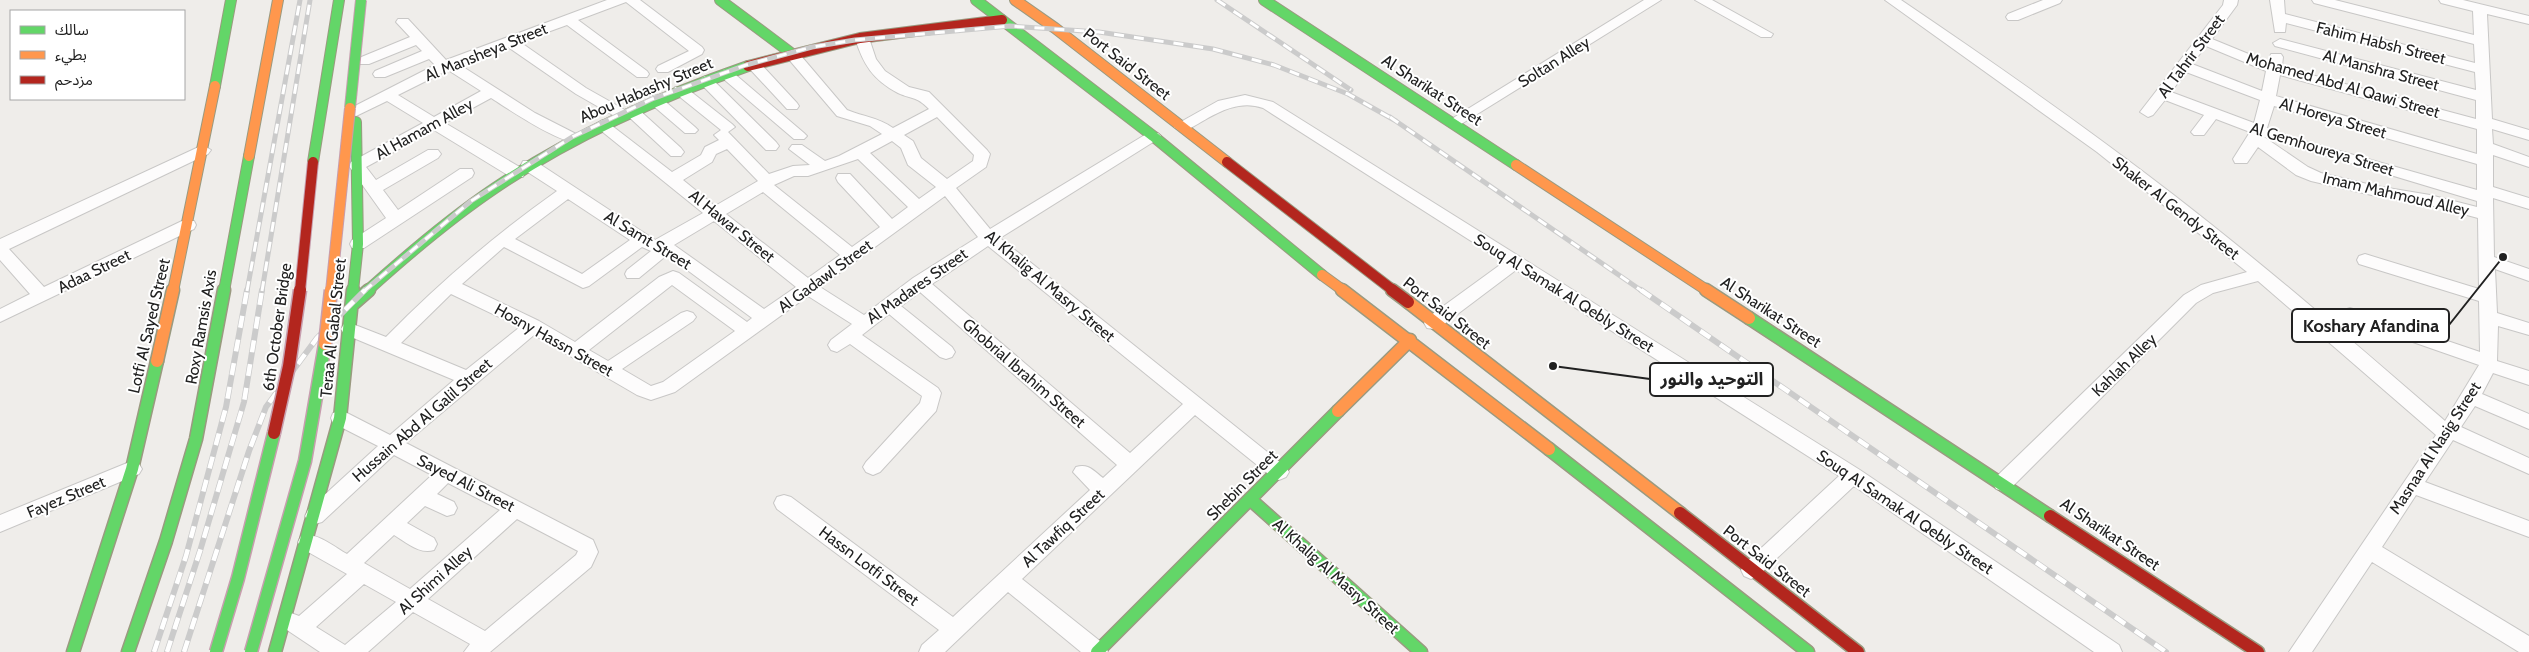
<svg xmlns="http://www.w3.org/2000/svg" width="2529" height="652" viewBox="0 0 2529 652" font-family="Cabin,'Noto Sans Arabic',sans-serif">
<rect width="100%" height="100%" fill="#efedea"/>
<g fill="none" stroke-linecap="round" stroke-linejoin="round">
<defs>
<path id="street" d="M607,0H640L702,47L704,50L702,54L668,72H658L656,69L658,66L689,51L626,2L578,20L647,71L649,74L647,77H637L567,25L520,42L586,88L625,110L632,106L637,108L681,148L684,152L681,156H671L629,117L623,120L618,118L576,94L508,47L460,65L535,113L580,136L583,139L580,142C564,147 507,108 491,98L445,123L523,169L525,173L523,177H511L434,130L366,167L376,180L428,150H438L441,154L438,158L383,190L398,210L460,169H472L474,173L472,177L364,248H352L350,244L352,240L386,218L349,166L351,162L423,123L387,101L356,116L348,111L351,108L435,65L429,59L385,77H375L373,74L375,71L422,51L416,45L369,64H359L357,61L359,58L410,37L396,22L398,19H408L446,60ZM448,70L481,91L434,117L398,95Z
M1644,0H1661L1458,126H1448L1445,123Z
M1695,0H1712L1773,34L1771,37H1761Z
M1885,0H1901C1994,63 2086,127 2175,196C2268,268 2357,345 2445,421L2479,365L2344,318L2341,314L2344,310L2350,308L2480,352L2479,301L2359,264L2357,260L2359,256L2365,254L2479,289L2478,218L2430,205L2376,196L2311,181L2296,175L2258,147L2247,163H2235L2233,159L2250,132L2216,119L2204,135H2194L2191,132L2204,115L2165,100L2153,115L2148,117L2140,112L2223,5L2224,0H2238L2237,5L2212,39L2268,62L2271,54H2281L2283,57L2282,66L2293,70L2476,119V100L2275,46L2273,43L2280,39L2476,90L2475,72L2286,23L2285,32H2275L2270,0H2284L2285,14L2475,63L2474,44L2314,3L2312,0H2335L2474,35L2473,11L2441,3L2439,0H2463L2529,16V24L2487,14L2492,119L2529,130V140L2492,129L2493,144L2529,157V167L2493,155V187L2529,198V209L2493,198L2494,257L2529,269V281L2495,269L2497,313L2529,323V335L2498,326L2497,361L2529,371V385L2493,373L2482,394L2529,414V429L2475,406L2461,427L2529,458V474L2453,440L2425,482L2529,521V537L2416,495L2382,547L2529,636V652H2519L2372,562L2312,652H2289L2436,435L2258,281L2213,293L2196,303L2010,489L2003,491L1996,489L1993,483L1996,477L2184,295L2201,285L2247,272L2097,152ZM2206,46L2266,71L2262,91L2192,64ZM2186,72L2260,100L2254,123L2171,92ZM2280,75L2477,129V154L2276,96ZM2274,106L2477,164V190L2294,138L2267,128ZM2264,137L2477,201V207L2430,195L2376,186L2321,173L2308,167Z
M2043,0H2062L2060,3L2018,20H2008L2006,17L2008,14Z
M862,34L869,38L876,59L885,71L909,87L929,92L987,150L990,154L986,167L956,188L990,229L1148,133H1158L1161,136L1158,139L1000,238L1286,467L1289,472L1286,477L1279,480L1272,477L1195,415L1022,579L1105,645L1108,652H1081L1008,592L945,652H919L922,645L939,630L777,509L774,503L777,497L784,495L791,497L953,617L1090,490L1073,472L1076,467C1088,463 1094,471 1103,478L1117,465L920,292L901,306L952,347L955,352L952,357L946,359L940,357L889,314L862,335L938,388L941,393L936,411L880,472L873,475L866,472L863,467L866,462L920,403L922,396L850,344L837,352L831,350L828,345L831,340L852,324L808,296L675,392L651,400L637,395L534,335L406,443L593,540L598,552L591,567L490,652H464L470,644L413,612L368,652H320L284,628L281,622L284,616L291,613L299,616L347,574L301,548L298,542L301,536C316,531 334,547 347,554L432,475L394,455L322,522L315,524L308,522L305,516L308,510L378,446L333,423L331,418L333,413L340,411L347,413L390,435L454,380L344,334L341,329L344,324L350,323L386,337C439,283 495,235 557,191L523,169L521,165L523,161H535L655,240L703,213L594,125L602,120L607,122L672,172L701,155L705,147L719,140L714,135L721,130L675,93L673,90L675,87H685L732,124L735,127L728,132L769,174L793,166L810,165L789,149L792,145H802L825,161L839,156L882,134L870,126L837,116L786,56L784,53L786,50H796L847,110C864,117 877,117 893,128L929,109C915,95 913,100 898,93C873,80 863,64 855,38ZM937,117L974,155L973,161L947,179L921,158L913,141L904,135ZM892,141L901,148L908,165L936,187L919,199L870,153ZM727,149L758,181L715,206L683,180L712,162L716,154ZM858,159L908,207L892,219L850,174H838L836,178L838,182L880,227L852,247L774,185L794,176H808ZM763,192L840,255L808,278L726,214ZM945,196L978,237L913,278L864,315L820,287ZM568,199L630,240L582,274L515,239ZM714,221L796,287L764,309L674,245ZM988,246L1183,404L1130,453L932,284ZM504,247L583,288L589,286L642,247L651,251L627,270L625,274L627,278H639L667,255L752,318L747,322L679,273L673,271L659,277L575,342L539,321L462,284ZM672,285L735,331L663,382L651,386L622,369L693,321L696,317L693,313L687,311L681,313L608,361L589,350ZM451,294L520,327L466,370L401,343ZM448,483L500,510L410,589L364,563L394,535C406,542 420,555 434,550L437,544L434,538L407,523L425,506L447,516L454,514L457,508L454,502L437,494ZM517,519L578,551L576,555L485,631L428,599ZM364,584L396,602L345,645L316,627Z
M753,60L758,61L797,103L799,106L797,109H787L748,67L746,64L748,61Z
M725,69L730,70L804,133L807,136L804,139H794L720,76L718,73Z
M705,76L710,77L776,142L779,146L776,150H766L700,83L698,80Z
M655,95L660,97L695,127L698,130L695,133H685L650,103L648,100L650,97Z
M1245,95L1273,102L1860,470L2119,645L2122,652H2094L1854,486L1758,576L1751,579L1744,576L1741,570L1744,564L1839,476L1516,270L1439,328L1433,329L1427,328L1424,323L1427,318L1504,262L1263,108C1235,98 1211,117 1187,130L1182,132L1174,127L1177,124L1218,101Z
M203,145L211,150L208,154L9,249L44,287L182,221H194L196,225L194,229L0,322V309L30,294L0,260V239Z
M132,461L139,464L142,469L139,474L0,532V515Z"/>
<path id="fast-far1" d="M720,0L791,53
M976,0L1153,136L1322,275
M1264,0L1516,165
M215,86L231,0
M313,162L339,0
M224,291L249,156
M353,291L358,244L356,122
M367,291C408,254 449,219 495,188C573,135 659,97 748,66"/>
<path id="fast" d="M353,304L369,290
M1749,318L2050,516
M1549,449L1808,652
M1251,500L1421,652
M73,652L132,469L157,361
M128,652L166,541L196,439L224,290
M275,652L340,418L353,290
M1097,652L1338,411"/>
<path id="slow-far1" d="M1015,0L1055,28L1227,162
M249,156L278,0
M1516,165L1708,291
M1322,275L1344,291
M173,291L215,86"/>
<path id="slow" d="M1342,290L1549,449
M1706,290L1749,318
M1408,302L1680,513
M157,361L173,290
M1338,411L1410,340"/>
<path id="jam-far1" d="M748,66L860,38L1002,20
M1227,162L1394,291"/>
<path id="jam" d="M1392,290L1408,302
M1680,513L1858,652
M2050,516L2258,652"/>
</defs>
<!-- street casing -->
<use href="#street" stroke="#c8c7c6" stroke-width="2"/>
<!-- fast-far1 casing -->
<use href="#fast-far1" stroke="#9a9a80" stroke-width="12"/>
<!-- fast casing -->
<use href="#fast" stroke="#9a9a80" stroke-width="15"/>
<!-- slow-far1 casing -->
<use href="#slow-far1" stroke="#9a9a80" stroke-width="12"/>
<!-- slow casing -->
<use href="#slow" stroke="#9a9a80" stroke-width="15"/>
<!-- jam-far1 casing -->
<use href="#jam-far1" stroke="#9a9a80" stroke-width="12"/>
<!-- jam casing -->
<use href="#jam" stroke="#9a9a80" stroke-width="15"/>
<!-- street -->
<use href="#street" fill="#fdfcfc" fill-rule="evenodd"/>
<!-- fast-far1 -->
<use href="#fast-far1" stroke="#63d668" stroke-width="10"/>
<!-- fast -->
<use href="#fast" stroke="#63d668" stroke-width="12"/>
<!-- slow-far1 -->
<use href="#slow-far1" stroke="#ff974d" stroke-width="10"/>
<!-- slow -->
<use href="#slow" stroke="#ff974d" stroke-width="12"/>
<!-- jam-far1 -->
<use href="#jam-far1" stroke="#b3261e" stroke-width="10"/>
<!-- jam -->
<use href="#jam" stroke="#b3261e" stroke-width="12"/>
<defs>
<path id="rail-far1" d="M1217,0L1351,90
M1390,117L1642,291
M247,291L300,0
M262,291L310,0
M364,291L471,201L572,137L652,99L746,65L812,47L855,40L1010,26L1099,32L1213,49L1274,65L1348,94L1396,121"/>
<path id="rail" d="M1641,290L2166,652
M154,652L186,556L226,407L247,290
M167,652L200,551L244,402L262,290
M184,652L249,451L266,407L317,338L365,290"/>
</defs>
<!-- rail-far1 casing -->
<use href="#rail-far1" stroke="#cbcbcb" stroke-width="5"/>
<!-- rail casing -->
<use href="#rail" stroke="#cbcbcb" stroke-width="6"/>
<!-- rail-far1 -->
<use href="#rail-far1" stroke="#fff" stroke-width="3" stroke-dasharray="10" stroke-linecap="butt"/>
<!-- rail -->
<use href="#rail" stroke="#fff" stroke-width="4.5" stroke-dasharray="12" stroke-linecap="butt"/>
<defs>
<path id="fast-bridge-far1" d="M350,108L361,0"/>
<path id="fast-bridge" d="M216,652L238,578L274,433
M251,652L305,461L325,344"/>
<path id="slow-bridge-far1" d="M331,291L350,108"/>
<path id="slow-bridge" d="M325,344L331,290"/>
<path id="jam-bridge-far1" d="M300,291L313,162"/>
<path id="jam-bridge" d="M274,433L289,366L300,290"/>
</defs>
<!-- fast-bridge-far1 casing -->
<use href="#fast-bridge-far1" stroke="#c79eae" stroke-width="12" stroke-linecap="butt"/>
<!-- fast-bridge casing -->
<use href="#fast-bridge" stroke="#c79eae" stroke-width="15" stroke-linecap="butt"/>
<!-- slow-bridge-far1 casing -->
<use href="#slow-bridge-far1" stroke="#c79eae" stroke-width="12" stroke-linecap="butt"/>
<!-- slow-bridge casing -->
<use href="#slow-bridge" stroke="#c79eae" stroke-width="15" stroke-linecap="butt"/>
<!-- jam-bridge-far1 casing -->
<use href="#jam-bridge-far1" stroke="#c79eae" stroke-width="12" stroke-linecap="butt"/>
<!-- jam-bridge casing -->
<use href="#jam-bridge" stroke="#c79eae" stroke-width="15" stroke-linecap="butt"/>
<!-- fast-bridge-far1 -->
<use href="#fast-bridge-far1" stroke="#63d668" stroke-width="10"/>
<!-- fast-bridge -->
<use href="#fast-bridge" stroke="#63d668" stroke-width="12"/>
<!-- slow-bridge-far1 -->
<use href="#slow-bridge-far1" stroke="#ff974d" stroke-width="10"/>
<!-- slow-bridge -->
<use href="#slow-bridge" stroke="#ff974d" stroke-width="12"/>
<!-- jam-bridge-far1 -->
<use href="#jam-bridge-far1" stroke="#b3261e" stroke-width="10"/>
<!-- jam-bridge -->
<use href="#jam-bridge" stroke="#b3261e" stroke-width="12"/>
</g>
<g text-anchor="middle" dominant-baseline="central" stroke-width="4" stroke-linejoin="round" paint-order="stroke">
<!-- street labels -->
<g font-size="16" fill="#212121" stroke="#fff">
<text transform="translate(2381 43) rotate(14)">Fahim Habsh Street</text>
<text transform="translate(486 52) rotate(-22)">Al Mansheya Street</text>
<text transform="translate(2191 56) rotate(-53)">Al Tahrir Street</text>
<text transform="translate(1554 62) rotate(-32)">Soltan Alley</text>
<text transform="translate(1127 64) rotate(38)">Port Said Street</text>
<text transform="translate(2381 70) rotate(15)">Al Manshra Street</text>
<text transform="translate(2343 85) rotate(16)">Mohamed Abd Al Qawi Street</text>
<text transform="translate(646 90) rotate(-23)">Abou Habashy Street</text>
<text transform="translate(1432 90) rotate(33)">Al Sharikat Street</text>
<text transform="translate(2333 118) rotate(16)">Al Horeya Street</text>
<text transform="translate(424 129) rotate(-29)">Al Hamam Alley</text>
<text transform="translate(2322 149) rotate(17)">Al Gemhoureya Street</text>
<text transform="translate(2396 194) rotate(13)">Imam Mahmoud Alley</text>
<text transform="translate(2176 208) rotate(38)">Shaker Al Gendy Street</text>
<text transform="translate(732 226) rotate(39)">Al Hawar Street</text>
<text transform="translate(648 240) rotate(31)">Al Samt Street</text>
<text transform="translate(94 271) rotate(-26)">Adaa Street</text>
<text transform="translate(825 276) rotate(-36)">Al Gadawl Street</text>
<text transform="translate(917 286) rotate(-35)">Al Madares Street</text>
<text transform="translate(1050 286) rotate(40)">Al Khalig Al Masry Street</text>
<text transform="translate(1564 293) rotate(32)">Souq Al Samak Al Qebly Street</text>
<text transform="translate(1771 312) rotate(33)">Al Sharikat Street</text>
<text transform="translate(1447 313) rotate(38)">Port Said Street</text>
<text transform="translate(149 326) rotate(-77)">Lotfi Al Sayed Street</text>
<text transform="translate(201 327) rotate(-80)">Roxy Ramsis Axis</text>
<text transform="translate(277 327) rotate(-82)">6th October Bridge</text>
<text transform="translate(333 328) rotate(-84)">Teraa Al Gabal Street</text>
<text transform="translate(554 340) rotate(29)">Hosny Hassn Street</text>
<text transform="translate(2124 365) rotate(-44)">Kahlah Alley</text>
<text transform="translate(1024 373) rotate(41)">Ghobrial Ibrahim Street</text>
<text transform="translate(422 420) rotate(-41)">Hussain Abd Al Galil Street</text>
<text transform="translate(2435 448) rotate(-57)">Masnaa Al Nasig Street</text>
<text transform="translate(466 483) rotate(27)">Sayed Ali Street</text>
<text transform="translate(1242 485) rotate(-45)">Shebin Street</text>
<text transform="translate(66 497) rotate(-23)">Fayez Street</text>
<text transform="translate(1905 512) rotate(34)">Souq Al Samak Al Qebly Street</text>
<text transform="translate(1063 528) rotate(-43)">Al Tawfiq Street</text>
<text transform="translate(2110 534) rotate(34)">Al Sharikat Street</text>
<text transform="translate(1767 561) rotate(38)">Port Said Street</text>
<text transform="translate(869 566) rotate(37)">Hassn Lotfi Street</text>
<text transform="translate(1336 576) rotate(42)">Al Khalig Al Masry Street</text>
<text transform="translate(435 580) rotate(-42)">Al Shimi Alley</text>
</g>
</g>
<!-- callouts -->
<path fill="none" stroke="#212121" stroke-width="2" d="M2503 257L2449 325M1553 366L1650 379"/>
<g fill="#212121" stroke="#fff" stroke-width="2">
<circle cx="2503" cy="257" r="5"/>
<circle cx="1553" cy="366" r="5"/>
</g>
<g fill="#fff" stroke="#212121" stroke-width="2">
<rect x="2292" y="309" width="157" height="33" rx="5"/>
<rect x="1650" y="363" width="123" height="33" rx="5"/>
</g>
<g font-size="18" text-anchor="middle" font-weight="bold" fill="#212121">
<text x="2371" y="332">Koshary Afandina</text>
<text x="1712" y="385">التوحيد والنور</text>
</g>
<!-- legend -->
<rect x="10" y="10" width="175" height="90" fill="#ffffff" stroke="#a6a6a6"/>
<rect x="20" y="26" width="25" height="8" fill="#63d668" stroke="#a6a6a6"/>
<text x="55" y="35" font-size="15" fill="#212121">سالك</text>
<rect x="20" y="51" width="25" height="8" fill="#ff974d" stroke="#a6a6a6"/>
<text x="55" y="60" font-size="15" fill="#212121">بطيء</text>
<rect x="20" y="76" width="25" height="8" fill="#b3261e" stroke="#a6a6a6"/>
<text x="55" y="85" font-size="15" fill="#212121">مزدحم</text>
</svg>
